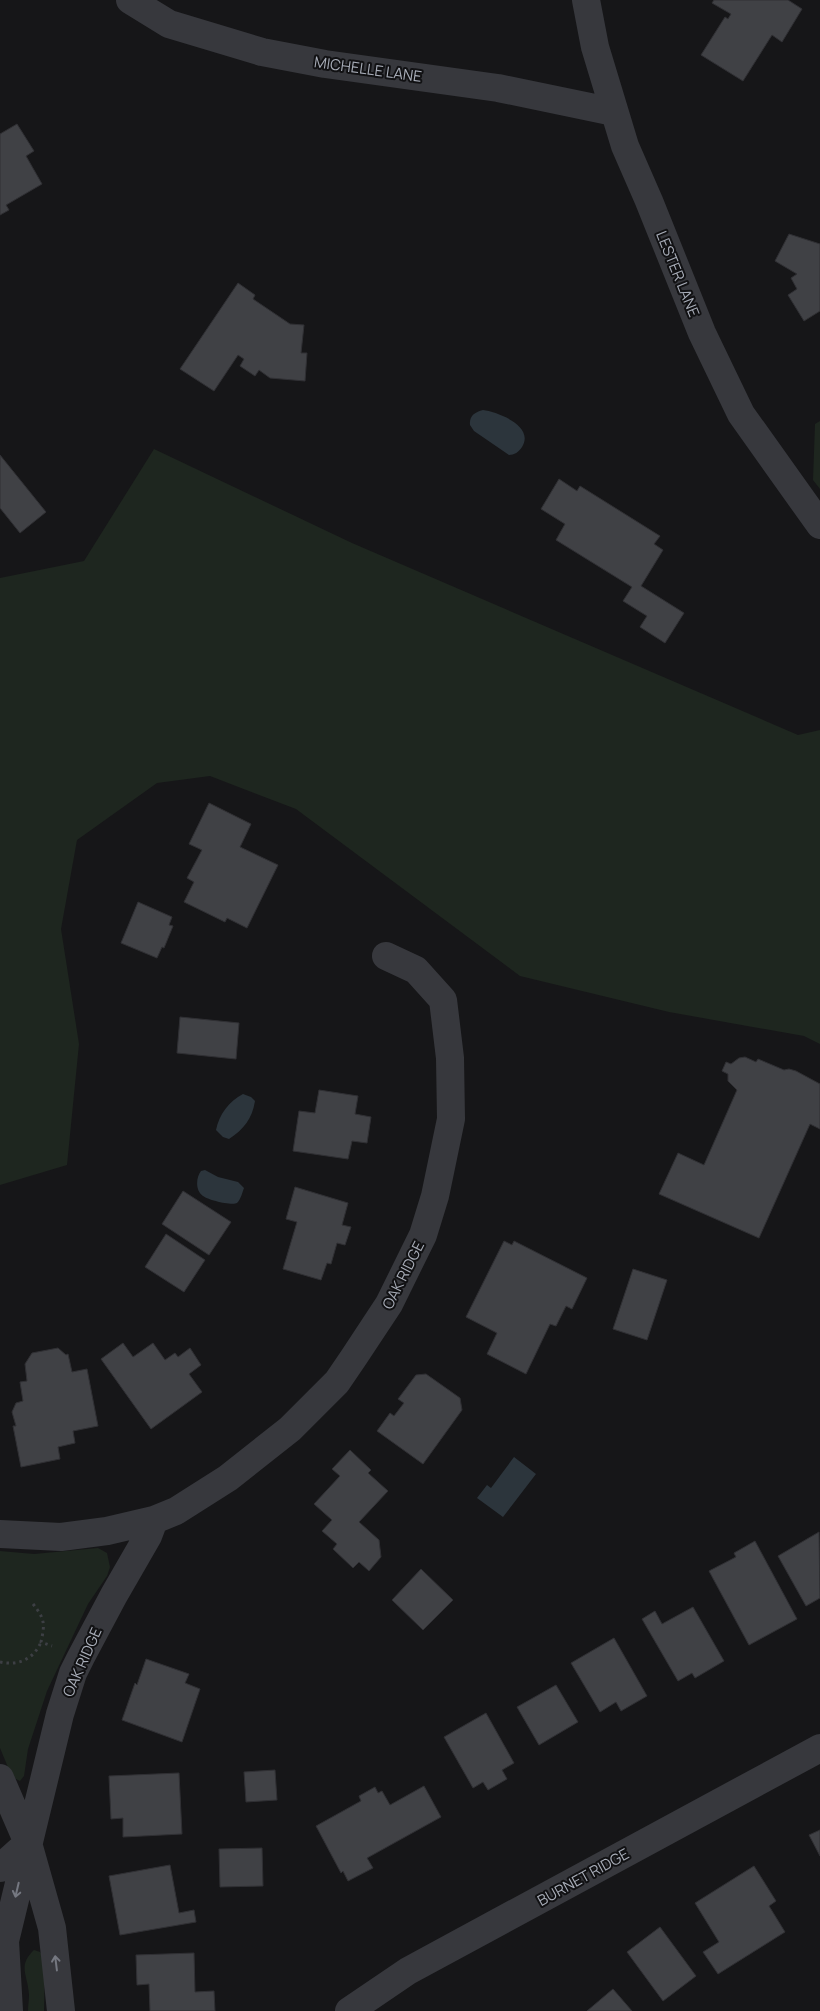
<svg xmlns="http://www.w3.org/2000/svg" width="820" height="2011" viewBox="0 0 820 2011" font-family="Manrope,sans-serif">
<rect width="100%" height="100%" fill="#161618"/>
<!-- green -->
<path fill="#1e261f" d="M820,421V489L813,480L815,424Z
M154,449L352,543L798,735L820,730V1044L804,1036L669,1012L520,976L296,809L210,776L157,783L77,840L61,929L79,1044L67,1165L0,1185V578L84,561Z
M98,1548L107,1553L110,1567L107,1576L88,1604L47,1691L28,1749L24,1776L20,1781L12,1777L0,1748V1551L34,1554Z
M34,1950L40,1952L45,1959L44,2011H28C28,2006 29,2000 29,1995C28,1975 17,1966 34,1950Z"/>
<!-- water -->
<path fill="#2c353c" d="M483,410C498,412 535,426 522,447C519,452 514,455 509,455L474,431L470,425C469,416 475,412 483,410Z
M243,1094L251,1097L255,1101C252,1119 244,1129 229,1139L223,1137L216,1130C219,1115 229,1101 243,1094Z
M205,1170L218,1177L238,1182L244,1188C242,1193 241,1199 237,1203C232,1206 208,1200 203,1196C195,1191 196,1177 201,1171Z
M514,1457L536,1474L503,1517L477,1498L487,1485L491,1488Z"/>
<!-- building -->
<path fill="#404145" stroke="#303034" d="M714,0H788L802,9L782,42L772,35L743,81L701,55L725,17L728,19L731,14L712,3Z
M17,124L34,151L26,156L42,184L6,205L9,210L0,215V134Z
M789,234L820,244V311L804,321L788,295L797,289L791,278L797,274L775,261Z
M238,283L255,295L253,299L290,324L304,325L301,353H307L305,381L270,378L259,370L255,376L240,366L244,359L238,355L214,391L180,369Z
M0,455L46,512L20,533L0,508Z
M559,479L577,491L580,486L660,536L654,544L663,550L641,586L684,613L665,643L640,627L647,616L623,601L632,587L556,540L565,524L541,509Z
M209,803L251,824L240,847L278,865L247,928L227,918L225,922L184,902L194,882L187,878L202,850L189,844Z
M138,902L172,917L169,925L173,926L164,948L162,947L157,958L121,943Z
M180,1017L239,1023L236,1059L177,1053Z
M745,1057L756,1062L758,1059L784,1070L789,1069L796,1071L820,1084V1129L810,1124L759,1238L659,1194L678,1153L704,1165L737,1090L728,1081V1074L722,1071L726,1062L731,1064L739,1058Z
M319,1090L358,1096L355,1114L371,1117L367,1143L352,1141L348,1159L293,1151L299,1111L315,1113Z
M295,1187L348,1203L342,1225L351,1227L345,1245L337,1243L331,1264L327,1263L321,1280L283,1269L297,1222L286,1219Z
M183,1191L231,1222L209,1255L162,1224Z
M166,1234L205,1260L184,1292L145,1267Z
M504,1241L512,1245L514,1241L587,1278L572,1309L566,1306L556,1326L550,1324L526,1374L487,1354L497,1333L466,1317Z
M633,1269L667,1280L647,1340L613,1329Z
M123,1343L133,1357L153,1343L165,1360L175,1353L178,1357L190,1348L201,1365L189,1374L202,1392L151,1429L101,1359Z
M58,1348L66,1355L68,1354L72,1372L87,1369L98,1426L73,1431L75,1443L58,1447L60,1459L21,1467L13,1426H16L12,1412L16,1403L23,1401L20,1382L27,1381L25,1364L32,1353Z
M426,1374L460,1398L462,1410L423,1464L377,1431L390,1413L394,1416L404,1403L398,1399L416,1375Z
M350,1450L371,1470L368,1473L388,1491L359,1522L379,1540L381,1557L369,1571L359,1562L353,1568L333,1549L337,1544L322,1531L332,1520L314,1504L340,1476L332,1469Z
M819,1532L820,1598L806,1606L778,1556Z
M755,1541L797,1619L749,1645L709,1571L736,1557L734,1553Z
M421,1569L453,1600L423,1630L392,1600Z
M693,1607L724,1661L695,1678L692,1673L678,1681L642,1619L655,1611L662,1624Z
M614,1638L647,1696L621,1711L616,1702L600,1712L571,1663Z
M146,1659L189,1674L185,1683L200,1689L182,1742L122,1720L135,1683L137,1685Z
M556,1685L578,1722L539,1745L517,1707Z
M486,1713L514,1763L502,1770L507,1779L488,1790L483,1782L473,1788L444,1737Z
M275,1770L277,1800L246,1802L244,1772Z
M179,1773L182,1834L123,1837V1818L111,1819L109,1776Z
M424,1786L441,1817L367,1858L373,1868L348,1881L343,1871L341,1873L316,1826L361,1801L359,1796L375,1787L378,1793L382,1791L390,1805Z
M820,1830V1856L809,1835Z
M262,1848L263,1886L220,1887L219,1849Z
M170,1865L179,1913L194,1910L196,1922L120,1935L109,1876Z
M754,1866L776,1901L769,1906L785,1932L718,1974L703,1952L719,1942L695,1903Z
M660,1927L696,1976L663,2001L627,1952Z
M194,1953L195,1992L214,1991L215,2011H150L149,1984L137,1985L136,1955Z
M613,1989L632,2011H587L607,1994Z"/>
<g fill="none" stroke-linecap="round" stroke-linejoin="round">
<!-- path -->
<path stroke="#3d3f44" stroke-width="3" stroke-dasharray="2.5 4" stroke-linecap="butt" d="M33,1604C45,1619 45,1624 41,1642L52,1646
M0,1662C18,1666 34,1659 41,1642"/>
<!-- minor -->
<path stroke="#37383d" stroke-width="28" d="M130,0L169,24L262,52L325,64L498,88L614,112
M586,0L595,47L625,146L649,201L702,333L741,414L820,525
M0,1534L61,1537L107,1531L154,1520L176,1511L228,1478L290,1429L337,1382L354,1357L389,1304L423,1235L435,1196L451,1119L450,1058L443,1000L416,970L386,956
M0,1778L28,1843L52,1928L61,2011
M0,1868L28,1843
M9,2011L5,1941L60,1714L73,1673L81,1657L114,1595L148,1536L154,1520
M349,2011L408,1971L820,1748"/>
</g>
<!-- one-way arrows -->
<defs><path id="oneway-shaft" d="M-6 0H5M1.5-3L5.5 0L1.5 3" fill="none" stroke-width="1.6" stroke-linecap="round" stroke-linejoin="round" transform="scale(1.25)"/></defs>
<g stroke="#757881">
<use href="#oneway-shaft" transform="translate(17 1890) rotate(103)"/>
<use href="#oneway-shaft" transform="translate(56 1963) rotate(-97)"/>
</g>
<g text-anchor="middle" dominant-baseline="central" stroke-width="4" stroke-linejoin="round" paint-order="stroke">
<!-- street labels -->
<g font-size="15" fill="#a8adb8" stroke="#111113">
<text transform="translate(368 69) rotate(8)">MICHELLE LANE</text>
<text transform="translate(678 274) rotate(68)">LESTER LANE</text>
<text transform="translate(403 1275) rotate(-63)">OAK RIDGE</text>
<text transform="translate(82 1662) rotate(-66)">OAK RIDGE</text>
<text transform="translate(583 1877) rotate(-29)">BURNET RIDGE</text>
</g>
</g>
</svg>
